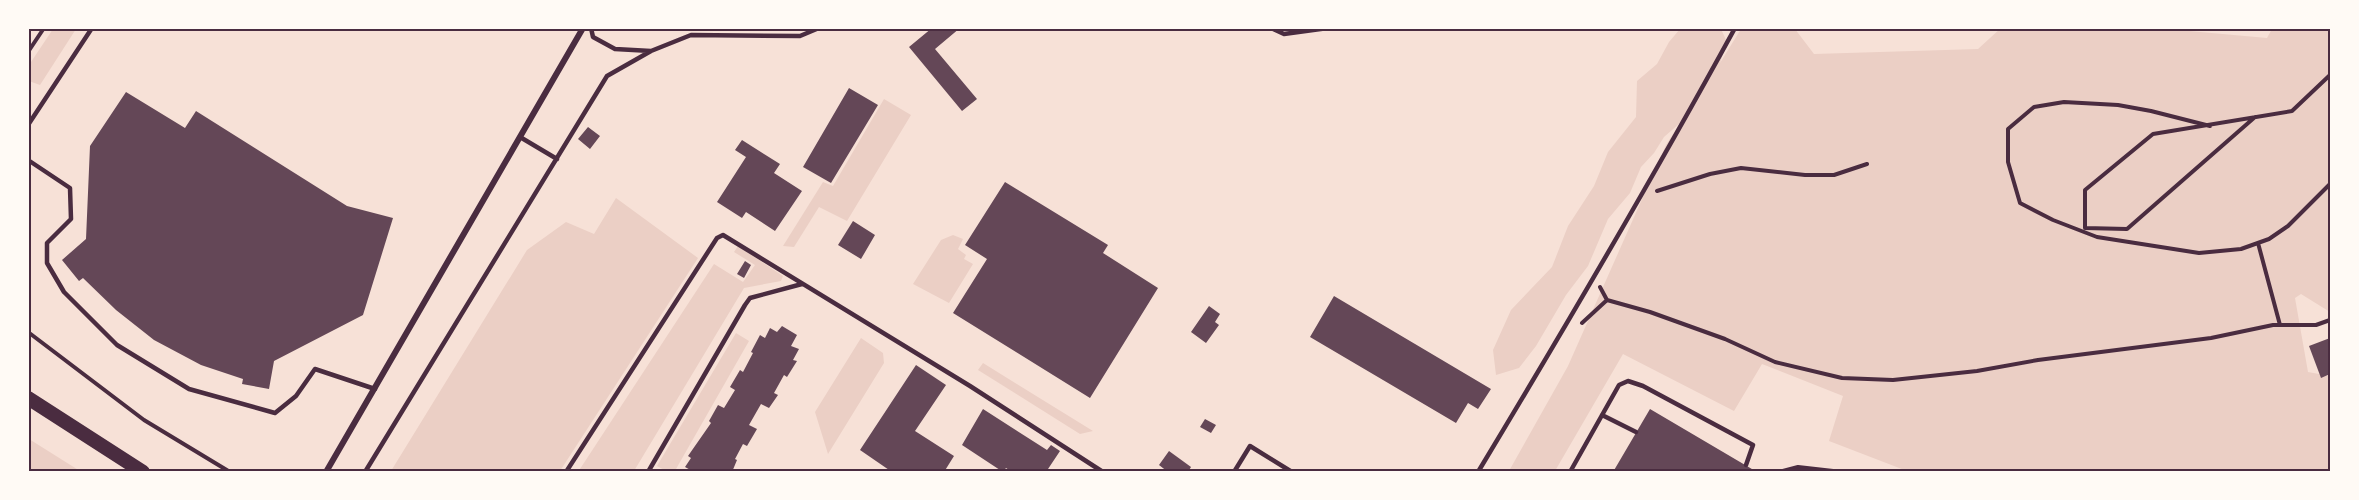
<svg xmlns="http://www.w3.org/2000/svg" width="2359" height="500" viewBox="0 0 2359 500" font-family="'PT Sans Narrow',sans-serif">
<rect width="100%" height="100%" fill="#f7e1d7"/>
<!-- green -->
<path fill="#ebcfc5" d="M2001,28H2156L2267,38L2272,29H2330V312L2301,294L2295,298L2308,372L2330,376V471H1907L1829,441L1843,396L1762,364L1734,411L1623,354L1555,471H1509L1568,366L1666,145L1680,123L1664,137L1654,153L1641,167L1630,193L1608,219L1588,266L1566,295L1536,346L1519,368L1496,375L1493,350L1511,310L1552,267L1568,226L1594,186L1608,152L1636,117L1637,81L1657,64L1669,42L1680,29H1721L1727,42L1720,63L1741,29H1795L1814,54L1978,49Z
M53,29H76L40,85L29,81V65Z
M884,99L911,115L847,221L819,207L794,247L783,246L823,182L833,186Z
M616,198L698,258L560,471H391L527,250L566,222L594,234Z
M953,235L963,239L958,249L966,255L964,259L973,264L949,303L913,284L941,240Z
M738,246L783,276L781,281L744,288L634,471L578,472L714,264L743,282L755,265L734,252Z
M736,333L749,341L676,469L679,471H666L657,466Z
M861,338L883,353L884,363L828,454L815,412Z
M983,363L1093,431L1080,434L978,370Z
M28,439H29L80,471H29Z"/>
<!-- building -->
<path fill="#644757" d="M932,28H960L935,49L977,99L962,111L909,47Z
M849,88L878,105L831,183L803,167Z
M126,92L185,128L196,111L347,206L393,218L363,315L274,361L269,389L242,384L243,379L201,365L154,340L116,310L83,278L79,281L62,260L86,239L90,146Z
M588,127L600,136L590,149L578,139Z
M742,140L780,164L774,173L802,191L775,231L746,212L742,218L717,202L746,157L735,150Z
M1005,182L1108,245L1103,253L1158,288L1090,398L953,313L987,259L965,245Z
M853,221L875,235L861,259L838,245Z
M745,261L751,265L744,278L737,274Z
M1334,296L1491,389L1478,409L1468,403L1456,423L1310,337Z
M1209,306L1220,314L1215,322L1219,325L1206,343L1191,332Z
M782,326L797,335L791,346L799,349L793,360L797,361L787,377L784,375L774,393L778,395L769,408L761,404L749,425L757,429L747,446L743,444L735,459L737,460L732,472H694L685,467L691,458L688,456L711,423L709,421L718,405L724,408L735,390L730,387L740,370L743,372L753,353L751,352L760,335L765,338L770,328L777,332Z
M2330,338V374L2321,378L2309,346Z
M916,365L946,385L915,431L954,456L944,472H892L860,450Z
M983,409L1047,450L1051,445L1060,451L1046,472H1012L1006,468L1003,472L962,445Z
M1650,409L1757,472H1613Z
M1205,419L1216,425L1211,433L1200,427Z
M1169,451L1191,467L1188,472H1168L1159,465Z"/>
<g fill="none" stroke-linecap="round" stroke-linejoin="round">
<!-- path -->
<path stroke="#4a2c40" stroke-width="4" d="M28,52L44,28
M2255,117L2127,229L2085,228V190L2153,134L2292,111L2330,75
M2210,126L2151,111L2118,105L2064,102L2034,107L2008,129V162L2020,203L2053,220L2097,237L2199,253L2241,249L2269,239L2288,226L2330,184
M1657,191L1710,174L1741,168L1805,175H1834L1867,164
M2258,243L2280,325
M1600,287L1607,300
M1582,323L1607,300L1650,312L1725,339L1775,362L1842,378L1893,380L1977,371L2038,360L2211,338L2273,325H2316L2330,320
M28,332L144,420L230,472
M1779,472L1798,467L1842,472"/>
<!-- service -->
<path stroke="#4a2c40" stroke-width="4.5" d="M591,28L593,37L615,49L651,51
M1271,28L1284,34L1328,28
M28,125L92,28
M520,137L557,159
M28,160L70,188L71,219L47,243V263L64,292L117,345L189,389L275,413L296,396L315,369L375,389
M1602,415L1636,432
M365,472L607,76L651,51L691,35L800,36L819,28
M566,472L717,238L723,235L970,386L1103,472
M648,472L745,305L750,298L802,284
M1234,472L1250,446L1292,472
M1478,472C1566,326 1653,178 1735,28
M1570,472L1619,385L1628,381L1643,386L1753,445L1746,465"/>
<!-- minor -->
<path stroke="#4a2c40" stroke-width="6" d="M326,472L583,28"/>
<!-- primary -->
<path stroke="#4a2c40" stroke-width="14" d="M28,398L143,472"/>
</g>
<!-- border -->
<rect width="2359" height="500" fill="none" stroke="#fffaf5" stroke-width="60"/>
<rect x="30" y="30" width="2299" height="440" fill="none" stroke="#4a2c40" stroke-width="2"/>
</svg>
